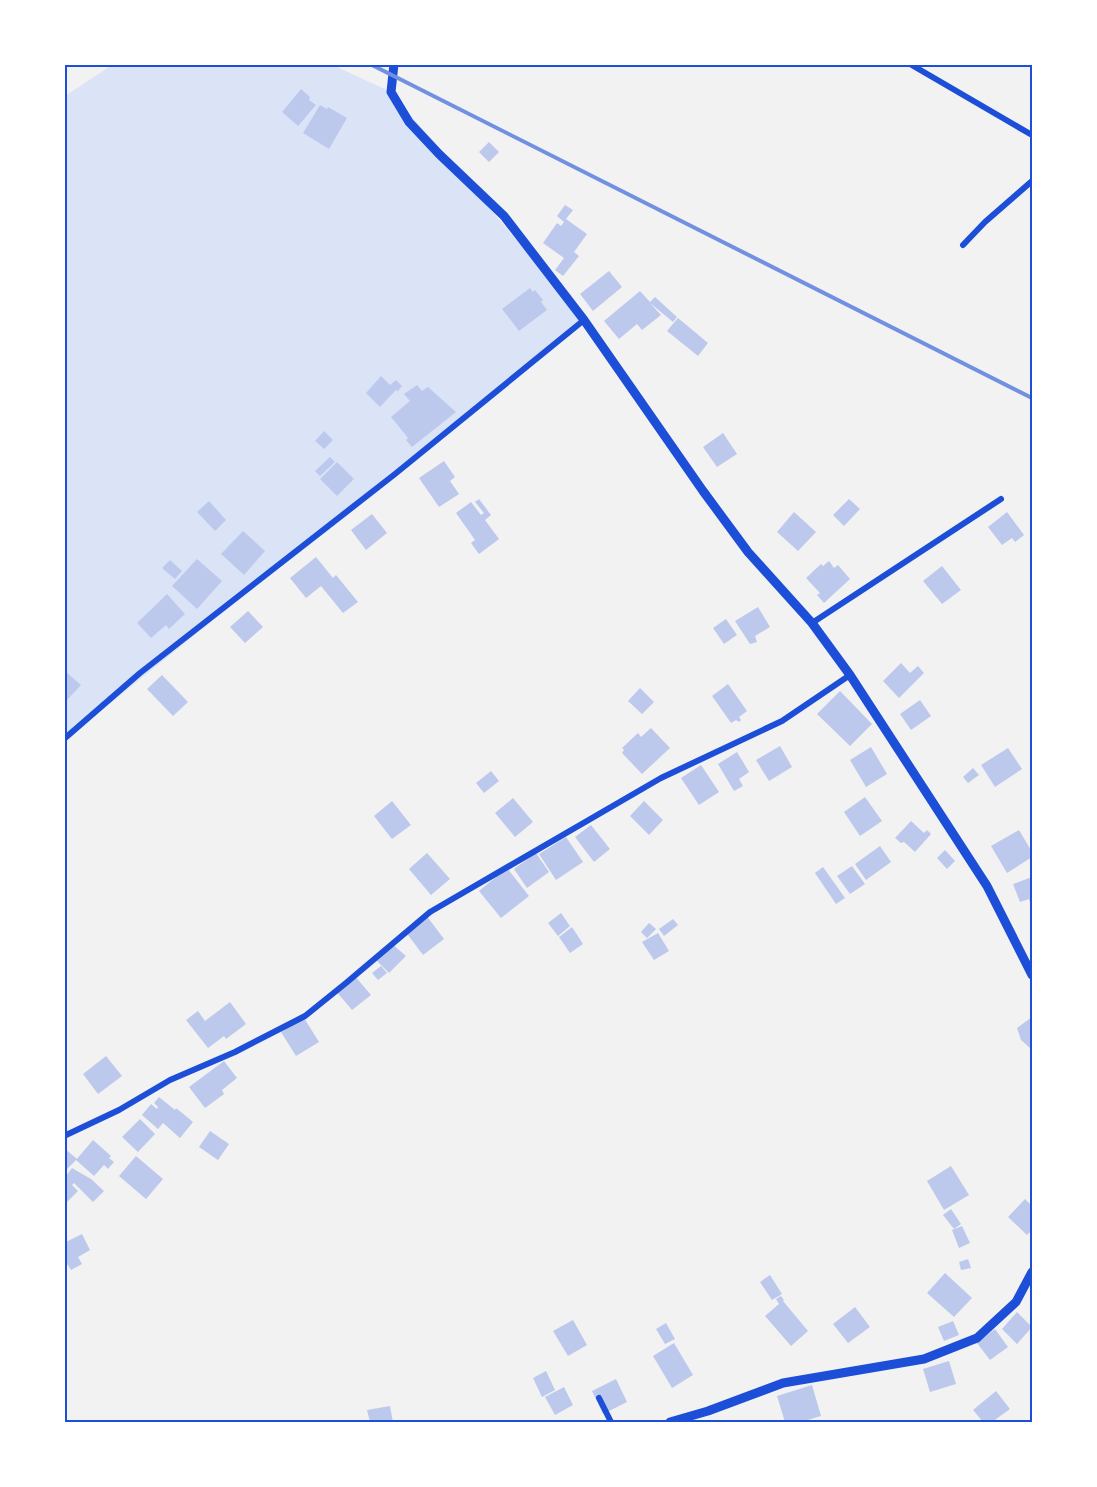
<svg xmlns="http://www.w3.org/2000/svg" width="1097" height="1487" viewBox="0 0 1097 1487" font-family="'Fira Sans',sans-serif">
<rect width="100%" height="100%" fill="#f2f2f2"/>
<!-- green -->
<path fill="#dbe4f7" d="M112,65H333L391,92L584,320L65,740V96Z"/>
<!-- building -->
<path fill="#bdc9ec" d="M301,89L310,97L309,100L316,105L298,126L282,112Z
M320,105L327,109L328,107L347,118L329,149L303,133Z
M489,142L499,152L489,162L479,152Z
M565,205L573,210L566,219L587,234L574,252L579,256L563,276L555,270L564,258L543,243L557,223L561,226L564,222L557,216Z
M609,271L622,287L593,311L580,294Z
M530,288L533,292L535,290L543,300L541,302L547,310L519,331L502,309Z
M640,291L650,302L655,297L677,317L673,322L650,303L661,315L642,330L637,324L619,339L604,321Z
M678,318L708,343L698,356L667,331Z
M381,376L390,385L396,380L402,386L398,391L396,390L380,407L366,393Z
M417,385L422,391L428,387L456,412L412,447L406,440L408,438L391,417L410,401L404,394Z
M324,431L333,440L324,449L315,441Z
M723,433L737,454L717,467L703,447Z
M330,457L335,462L320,476L315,471Z
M444,461L455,477L450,481L459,494L439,507L419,478Z
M337,462L354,479L337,496L320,479Z
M479,499L491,515L485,520L499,539L479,554L471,543L475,540L456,513L471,502L481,515L484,513L475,502Z
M849,499L860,509L844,526L833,515Z
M209,501L226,520L215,531L197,512Z
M794,512L816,532L798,551L777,532Z
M1007,512L1024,535L1015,542L1012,538L1002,545L988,527Z
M372,514L387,533L366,550L351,530Z
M243,531L265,551L244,575L221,554Z
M316,557L333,578L336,575L358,602L343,613L321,586L306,598L290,578Z
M197,559L222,581L197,609L172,586Z
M170,560L182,571L175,579L162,568Z
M829,561L834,568L838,565L850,579L824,603L817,595L820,593L806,578L821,564L823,566Z
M942,566L961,590L942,604L923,581Z
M167,594L185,614L169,629L166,625L151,638L137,623Z
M758,607L770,627L755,636L757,642L750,644L735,621Z
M248,611L263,627L245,643L230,627Z
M726,619L737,635L724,644L713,628Z
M901,663L910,673L918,666L924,673L899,698L883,681Z
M64,670L81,685L67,700L64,697Z
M162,675L188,702L173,716L147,689Z
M728,684L747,711L739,717L741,720L739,722L736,720L731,723L712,696Z
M640,688L654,702L642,714L628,701Z
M840,691L872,724L850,746L817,714Z
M920,700L931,716L911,730L900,714Z
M651,728L670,748L642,774L622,753L624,750L622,748L638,733L641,737Z
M780,746L792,767L769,781L756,760Z
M871,747L887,774L866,787L850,760Z
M1008,748L1022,769L995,787L981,765Z
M737,752L749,772L739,779L743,786L734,791L718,764Z
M701,765L719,792L699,805L681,778Z
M973,768L979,775L968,783L963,777Z
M491,771L499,781L484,793L476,783Z
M865,797L882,821L860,836L844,812Z
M513,798L533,822L515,837L495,813Z
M392,801L411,825L392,839L374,816Z
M644,801L663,820L649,835L630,816Z
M911,821L924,833L927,830L931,834L915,852L904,842L901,843L895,838Z
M591,825L610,849L594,862L575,837Z
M1019,830L1032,852V857L1007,873L991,846Z
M566,837L583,862L556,880L539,854Z
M880,846L891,862L866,880L855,864Z
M945,850L955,861L947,869L937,858Z
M427,853L450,879L431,895L409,869Z
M536,853L549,872L527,888L514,869Z
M852,866L865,884L850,894L837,876Z
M823,867L845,898L836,904L815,873Z
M507,868L529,896L501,918L479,891Z
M1032,877V909L1029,899L1020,902L1013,884Z
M561,913L570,926L558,936L548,923Z
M426,915L444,939L423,955L405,931Z
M673,919L678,925L664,936L659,929Z
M649,923L656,929L647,938L641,932Z
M572,927L583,944L570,953L559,937Z
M658,933L669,951L654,960L642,942Z
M391,943L406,956L389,973L375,959Z
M381,966L387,973L378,980L372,973Z
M354,975L371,995L352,1010L335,990Z
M230,1002L246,1024L226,1039L224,1036L208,1048L186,1020L198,1011L205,1021Z
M1032,1017V1047L1031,1049L1021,1040L1017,1028Z
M304,1018L319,1042L296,1056L281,1032Z
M106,1056L122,1076L98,1094L83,1074Z
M224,1061L237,1078L222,1090L224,1094L205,1108L189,1087Z
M159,1097L175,1110L176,1108L193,1122L180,1138L163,1123L158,1129L142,1115L151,1104L157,1109L158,1107L154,1103Z
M140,1119L155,1134L138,1152L122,1137Z
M210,1131L229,1144L218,1160L199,1147Z
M93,1140L111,1156L109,1158L114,1162L108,1169L104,1165L94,1176L76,1160Z
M64,1148L77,1159L66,1170L64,1169Z
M136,1156L163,1179L146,1199L119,1176Z
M951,1166L969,1195L944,1210L927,1181Z
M72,1168L91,1179L104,1191L93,1202L74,1183L72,1185L78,1191L64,1205V1175L66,1176Z
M1025,1199L1032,1206V1230L1027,1235L1008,1217Z
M951,1209L961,1224L954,1229L943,1215Z
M962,1226L970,1243L959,1248L952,1230Z
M82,1234L90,1250L78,1257L82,1264L71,1270L64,1259V1243Z
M968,1259L971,1268L961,1270L959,1262Z
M945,1273L972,1298L954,1317L927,1293Z
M770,1275L782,1294L772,1300L760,1282Z
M781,1296L784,1300L783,1301L808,1331L791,1346L765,1316L779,1304L776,1299Z
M855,1307L870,1327L848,1343L833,1324Z
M1017,1312L1032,1327L1017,1344L1002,1329Z
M573,1320L587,1345L568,1356L553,1331Z
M953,1321L959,1335L944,1341L938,1327Z
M666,1323L675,1339L665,1344L656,1329Z
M995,1329L1008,1347L990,1360L977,1343Z
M674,1343L693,1375L672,1388L653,1356Z
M949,1361L956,1384L930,1392L923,1369Z
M546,1371L555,1390L542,1397L533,1378Z
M616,1379L627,1402L603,1414L592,1391Z
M812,1385L821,1416L801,1422H785L777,1396Z
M564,1387L573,1405L555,1415L545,1397Z
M996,1391L1010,1409L992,1422H983L973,1410Z
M390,1406L393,1422H370L367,1410Z"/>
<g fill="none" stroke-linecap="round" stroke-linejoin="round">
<!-- minor -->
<path stroke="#1d4ed8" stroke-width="6" d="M910,64L1032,135
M963,245L985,222L1032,181
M812,623L1001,499
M64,739L140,673L395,474L584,320
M64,1136L119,1110L170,1080L235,1052L305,1016L346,983L430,912L661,778L782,721L850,675
M599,1398L611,1422"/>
<!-- tertiary -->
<path stroke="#1d4ed8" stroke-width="9" d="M394,64L391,92L409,122L439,154L504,216L584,320L703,491L748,552L812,623L850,675L987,886L1032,975
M670,1422L708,1411L783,1383L924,1359L977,1338L1016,1302L1032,1272"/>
<!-- rail -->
<path stroke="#7290e2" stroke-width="4" d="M370,64L1032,398"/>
</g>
<!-- border -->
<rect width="1097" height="1487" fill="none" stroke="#ffffff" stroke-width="132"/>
<rect x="66" y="66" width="965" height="1355" fill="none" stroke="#1d4ed8" stroke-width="2"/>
</svg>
